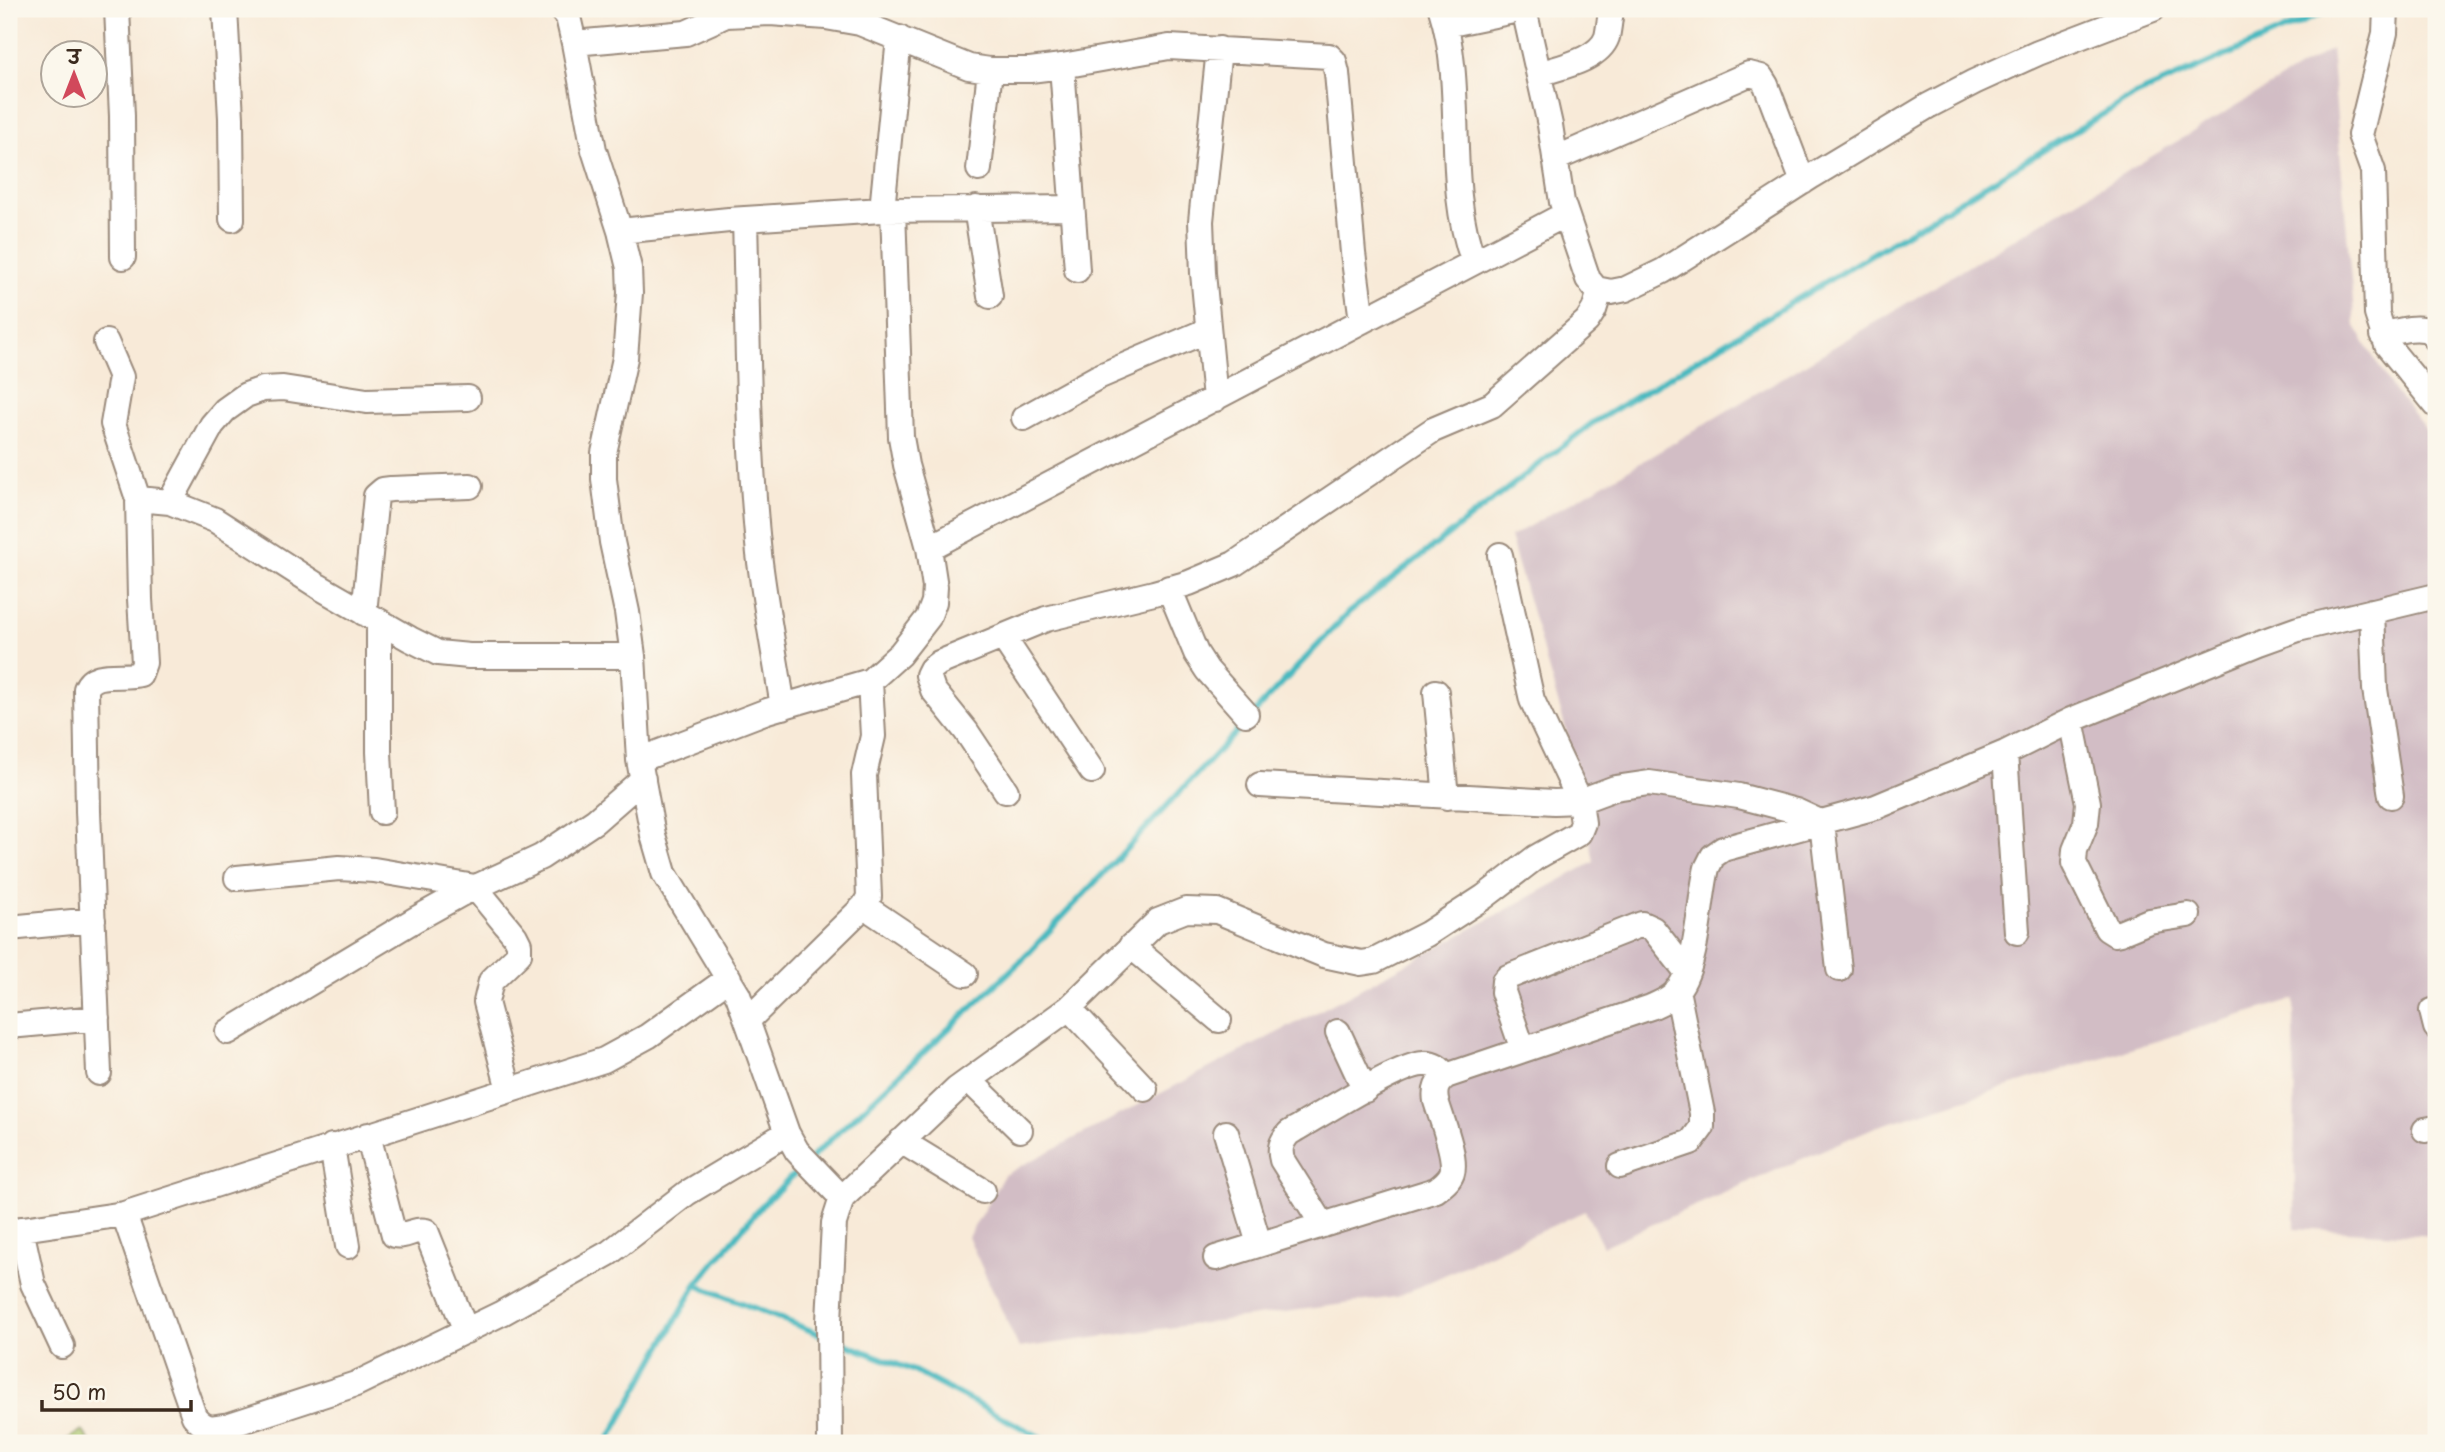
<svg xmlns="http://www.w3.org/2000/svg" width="2445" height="1452" viewBox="0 0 2445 1452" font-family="'Playpen Sans','Playpen Sans Deva',sans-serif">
<rect width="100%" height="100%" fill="#fbf7ec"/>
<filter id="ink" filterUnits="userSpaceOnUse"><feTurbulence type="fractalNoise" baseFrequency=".0143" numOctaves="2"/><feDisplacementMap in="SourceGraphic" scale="14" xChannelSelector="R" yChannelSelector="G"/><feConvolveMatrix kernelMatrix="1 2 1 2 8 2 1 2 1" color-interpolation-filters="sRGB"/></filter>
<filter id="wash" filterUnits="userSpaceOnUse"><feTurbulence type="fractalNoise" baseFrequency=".00686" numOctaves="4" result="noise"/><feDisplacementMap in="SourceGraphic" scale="28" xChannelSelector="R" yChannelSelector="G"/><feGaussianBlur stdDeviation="1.57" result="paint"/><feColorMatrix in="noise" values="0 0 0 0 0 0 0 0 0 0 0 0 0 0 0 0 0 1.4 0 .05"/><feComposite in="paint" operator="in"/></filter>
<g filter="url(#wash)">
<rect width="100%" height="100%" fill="#f8ead8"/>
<!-- industrial -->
<path fill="#d2bdc5" d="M2331,49L2355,326L2390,385L2436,442V1236L2295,1228L2294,999L1875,1127L1603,1246L1585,1211L1396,1297L1019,1348L968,1237L1004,1175L1342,999L1594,862L1576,764L1510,537L1630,469Z"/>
<!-- green -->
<path fill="#aac66d" stroke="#727846" stroke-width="2" d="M82,1430L91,1443H62Z"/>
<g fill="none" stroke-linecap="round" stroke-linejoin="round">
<!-- stream -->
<path stroke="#4ab9c0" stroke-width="6" d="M812,1157L1022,960L1349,612L1591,424L2133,96L2332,9
M696,1285L822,1335
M835,1340L914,1371L1051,1443
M607,1443L696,1285L762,1205L804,1165"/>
</g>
</g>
<g filter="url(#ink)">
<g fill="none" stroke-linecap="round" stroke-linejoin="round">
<defs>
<path id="minor" d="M117,9L122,116L123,257
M225,9L231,118L232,219
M562,9L568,17L574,43L594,150L620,231L629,268L630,293L625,358L604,453V479L612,542L627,612L633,656L639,760L653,835L664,873L738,995L787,1133L797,1151L842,1198
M1441,9C1467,91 1443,181 1474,262
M1524,9L1550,125L1562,202L1588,279L1596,289L1611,292L1626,289L1663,271L1812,176L1928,106L1974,82L2038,53L2153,9
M2386,9L2385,33L2360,135L2373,171L2377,314L2387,345L2436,405
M1446,25L1523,9
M574,43L686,33L726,15L770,13L826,17L860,23L969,67L990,70H1030L1062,66L1169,47L1329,56L1334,61L1337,73L1353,253L1362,321
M1062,66L1077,270
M1539,74C1560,67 1599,60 1607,37C1609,28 1610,18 1611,9
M1555,159L1749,74L1761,77L1766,85L1803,182
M979,169L990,70
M976,208L990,296
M882,210L899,38
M745,219C748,330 747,443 759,554C765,605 775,656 783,707
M620,231L729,220L882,210L1071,208
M2382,335C2398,331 2415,325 2432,331L2436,339
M1215,399L1203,273L1201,221L1219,49
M1024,418L1098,377L1208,330
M138,499L170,502L215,520L318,586L410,639L438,653L469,656H633
M170,502L212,425L225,410L246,395L263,389L283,388L367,401L468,398
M929,548L1566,214
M1169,588L1196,653L1207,670L1246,714
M2372,611L2375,689L2391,796
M364,613L376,496L383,490L391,489L470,486
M379,621V752L382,812
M1003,637L1092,771
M1436,692L1446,797
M2071,720L2088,803L2086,823L2075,850L2074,863L2107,929L2115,934L2120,933L2149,921L2188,915
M2005,753L2017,932
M639,760L767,711L870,681L900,654L928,618L934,602L935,587L929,548L906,465L901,437L893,210
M1260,785L1554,802L1580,801L1615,788L1649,783L1739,796L1796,811L1822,823L1839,969
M1006,791L966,731L933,690L928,675L931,669L939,663L1046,619L1154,593L1189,583L1234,564L1433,430L1492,405L1587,321L1594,310L1600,291
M237,878L339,868L374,870L475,887L515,936L519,944V954L491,981L486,1002L509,1090
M864,906L965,974
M9,928L93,920
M1131,946L1219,1020
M1069,1008L1145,1089
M2432,1011L2436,1027
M748,1020L864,906L869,897L864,775L873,736L870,681
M9,1026L97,1018
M228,1032L416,919L461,894L541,857L595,821L643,779
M1338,1032L1365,1090
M1523,1050L1503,992L1504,981L1508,977L1642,924L1653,929L1687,972
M99,1073L88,811L86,689C94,669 122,679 140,674L144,663L140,599L138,499L113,424L121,377L106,342
M970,1081L1020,1130
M2425,1130L2436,1128
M1226,1133L1259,1244
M368,1135L394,1235C405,1238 415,1228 426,1231L466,1331
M901,1141L983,1191
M332,1146L348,1246
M1620,1166L1691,1142L1702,1127V1113L1677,990
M124,1214L194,1416C206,1431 212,1428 230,1425L356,1384L502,1313L609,1253L687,1193L787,1133
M1323,1225L1282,1160C1279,1149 1281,1142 1289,1133C1316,1118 1397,1065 1423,1064C1434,1063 1440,1068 1446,1076
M21,1229L33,1284L62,1346
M9,1231L124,1214L604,1060L648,1036L729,978
M1216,1258L1436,1190C1443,1185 1449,1181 1452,1173C1457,1157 1441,1118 1436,1101C1434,1089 1437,1083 1446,1076L1651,1007C1660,1003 1668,1000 1675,993C1698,970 1699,900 1707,868L1713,856L1723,849L1876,807L2005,753L2071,720L2259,643L2298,629L2436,596
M830,1443L829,1321L834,1223L842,1198L957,1089L1069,1008L1158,921L1186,910L1217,911L1324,955L1361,963L1374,961L1427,934L1484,897L1535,858L1579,833L1583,823L1580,801L1532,700L1500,555"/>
</defs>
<!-- minor casing -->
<use href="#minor" stroke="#9a8a7b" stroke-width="28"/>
<!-- minor -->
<use href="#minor" stroke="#fff" stroke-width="24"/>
</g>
</g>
<!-- margin -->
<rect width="2445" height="1452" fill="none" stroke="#fbf7ec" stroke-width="35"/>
<!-- north arrow -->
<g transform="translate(74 74)"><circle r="33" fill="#fbf7ec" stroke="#aea59a" stroke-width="2"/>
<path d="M0-5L12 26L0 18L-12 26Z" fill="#d1495b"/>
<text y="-10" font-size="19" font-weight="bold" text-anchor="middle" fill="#3b2a1e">उ</text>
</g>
<!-- scale -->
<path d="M42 1400v10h149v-10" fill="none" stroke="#3b2a1e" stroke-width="3.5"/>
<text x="52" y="1400" font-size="21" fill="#3b2a1e" stroke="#fbf7ec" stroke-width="5" paint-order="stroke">50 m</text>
</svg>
